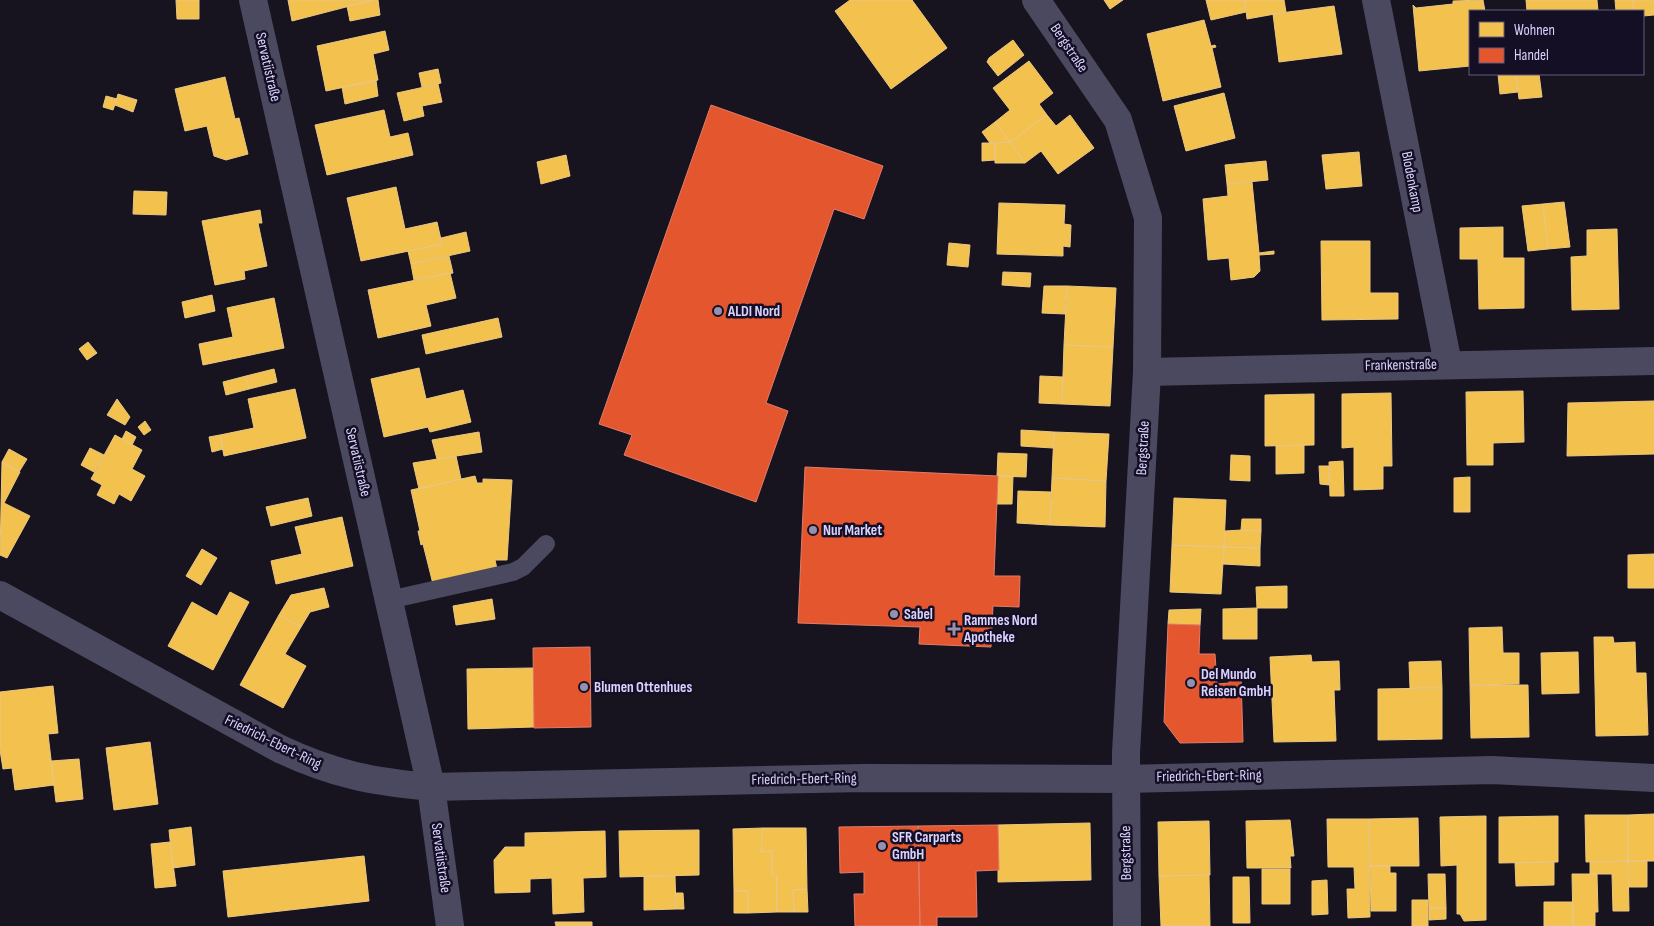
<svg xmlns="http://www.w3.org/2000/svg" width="1654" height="926" viewBox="0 0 1654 926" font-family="'Sofia Sans Condensed',sans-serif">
<rect width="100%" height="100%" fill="#17141f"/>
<!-- homes -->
<path fill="#f2c14e" stroke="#ebc683" d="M176,0H199V19H177Z
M288,0H373L292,21Z
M373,0H378L380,15L350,21L347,6Z
M850,0H912L947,48L891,89L835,11Z
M1104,0H1123L1110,9Z
M1206,0H1245L1246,12L1211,20Z
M1245,0H1284L1286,12L1247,19Z
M1483,0L1485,11H1470V66L1419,71L1413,5L1416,8L1453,4V1Z
M1526,0H1597L1598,11H1527Z
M1615,0H1633L1634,11H1616Z
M1633,0H1654V15L1643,16V11H1634Z
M1334,6L1342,54L1279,62L1273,14Z
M1204,20L1211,46L1215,45L1216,47L1212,48L1221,87L1163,101L1147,34Z
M385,31L389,50L373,54L378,80L326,91L317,46Z
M1013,40L1024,55L998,76L987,62L989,58Z
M1029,61L1053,93L1039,104L1047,115L1010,142L995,122L1010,110L993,88Z
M438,69L441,83L422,87L419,73Z
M1498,74H1516L1518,92L1500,94Z
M1516,74H1539L1542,97L1519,99Z
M225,77L235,119L239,118L248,154L226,160L214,156L207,126L185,131L175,89Z
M376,80L378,96L345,104L342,87Z
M438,84L442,102L422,106L424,116L404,121L397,93Z
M1224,93L1235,138L1186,151L1174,106Z
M118,94L137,100L133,112L115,105Z
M106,96L117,99L113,110L103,107Z
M384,110L390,137L408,133L413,155L327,175L315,125Z
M1047,115L1056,126L1070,115L1094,148L1058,174L1041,151L1025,163L1010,142Z
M995,122L1010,142L990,143L982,132Z
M1010,142L1025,163H995V143Z
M982,143H995V160L982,161Z
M1359,152L1362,186L1326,189L1322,155Z
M566,155L570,176L541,184L537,162Z
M1266,161L1268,180L1227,184L1225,165Z
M1252,182L1259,253L1274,251V254L1259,255L1260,271L1254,277L1231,280L1229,258L1208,260L1203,199L1228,196L1227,184Z
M396,187L405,229L437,222L442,244L361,261L347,198Z
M134,191L167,192L166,215L133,214Z
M1564,202L1570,247L1548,249L1543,204Z
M999,203L1065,205L1064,224L1071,225L1070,247L1063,246V256L997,254Z
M1543,204L1548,249L1528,251L1522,206Z
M260,210L262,223H258L267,266L244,271L245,279L215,285L202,221Z
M1503,227V258H1524V308L1479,309L1478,259H1460V228Z
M1617,229L1619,309L1572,310L1571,257L1587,256V230Z
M466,232L470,251L411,264L408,251L442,244L441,238Z
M1321,241H1370V293H1398V319L1322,320Z
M949,243L970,245L968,267L947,265Z
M449,256L453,273L414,280L411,264Z
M1003,272L1031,273L1030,287L1002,285Z
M450,273L456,298L426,305L431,326L378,338L368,290Z
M1044,286H1067L1065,314L1042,313Z
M1067,286L1116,288L1113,347L1064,345Z
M212,295L215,311L185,318L182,302Z
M274,298L284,348L203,365L199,344L233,337L227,308Z
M498,318L502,337L426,354L422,335Z
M88,342L97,353L87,360L79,349Z
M1064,345L1113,347L1110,406L1062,404Z
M419,368L426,399L463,390L471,422L430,432L428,427L384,437L371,379Z
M274,369L277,382L249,389L246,376Z
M246,376L249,389L226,395L223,382Z
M1040,376L1063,377L1062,404L1039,403Z
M295,389L306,438L224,456L220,435L254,428L248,399Z
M1523,391L1524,442L1493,443V465H1467L1466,392Z
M1391,393L1392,466H1383V489L1354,490V447L1342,448V394Z
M1314,394V445L1265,446V395Z
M117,399L130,417L125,425L107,415Z
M1654,401V454L1567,456L1568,403Z
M145,421L151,430L144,435L138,427Z
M1021,430L1054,432L1053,448L1021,446Z
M126,431L136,437L132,445L122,439Z
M479,432L482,452L437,459L432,440Z
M1054,432L1109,434L1106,481L1052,478Z
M115,435L142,450L132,469L145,476L131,501L119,494L114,504L97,495L102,485L91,479Z
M220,435L223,449L212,452L209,437Z
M1304,445V473L1276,474V446Z
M90,448L104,455L94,472L81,465Z
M9,449L27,459L19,472L2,462Z
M998,453L1027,454L1026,477L997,476Z
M1231,455L1250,456V481L1230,480Z
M456,456L461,479L419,489L413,463Z
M1343,461L1344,496H1330L1329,462Z
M2,462L20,472L4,503L30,516L7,558L0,555Z
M1319,466H1329V485L1320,484Z
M475,476L477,483H483V479L512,480L507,560H495L497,569L433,584L423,544L421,545L418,531H420L411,490Z
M998,476H1013L1012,504H997Z
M1470,477V512H1454V478Z
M1052,478L1106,481L1105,527L1050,525Z
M1018,491L1051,492L1050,525L1017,523Z
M308,498L312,516L271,526L266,507Z
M1174,498L1226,500L1224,547L1172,545Z
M342,517L353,566L276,584L271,561L302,554L295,527Z
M1242,519H1261V531L1241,530Z
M1241,530L1261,531L1260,548L1224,547L1225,531Z
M1172,545L1224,547L1221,594L1170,592Z
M1224,547L1260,548V566L1223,564Z
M202,549L217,558L201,585L186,576Z
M1654,554V588H1628V555Z
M1287,586V608H1257L1256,587Z
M324,588L329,607L310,612L301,627L279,615L291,595Z
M230,592L249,602L213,670L168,646L192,602L217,616Z
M492,599L495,619L456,625L453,606Z
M1257,608V639H1223V609Z
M1201,609L1200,625L1168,624L1169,610Z
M279,615L301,627L285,654L306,666L283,708L240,685Z
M1502,627L1503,653H1519V684L1470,685L1469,628Z
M1594,637H1613L1614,643L1635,642L1636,673H1646L1648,735L1596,736Z
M1578,652L1579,693L1542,694L1541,653Z
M1311,655L1312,662L1339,661L1340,690H1334L1336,741L1274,742L1270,657Z
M1441,661L1442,688H1410L1409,662Z
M533,668L534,727L468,729L467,669Z
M1470,685H1528L1529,737L1471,738Z
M53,686L58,733L48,734L54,785L15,790L12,768L3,769L0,750V692Z
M1442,688V739L1378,740V689Z
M150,742L158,804L114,810L106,748Z
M79,759L83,799L56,802L51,761Z
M1654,814V861H1628V815Z
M1585,815H1628V861L1586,862Z
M1486,816V920L1464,921L1460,914H1457V865L1441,866L1440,817Z
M1558,816V862L1499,863V817Z
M1418,818L1419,866H1370L1369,819Z
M1327,819H1369L1370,917L1348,918L1347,889H1355L1354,867H1328Z
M1290,820L1294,856H1290L1291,868H1247L1246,821Z
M1209,821L1210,875L1159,876L1158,822Z
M1090,823L1091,880L998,882V825Z
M191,827L195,865L173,868L169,830Z
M763,828L761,852L772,851V874L777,875V912L748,913V891H734L733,829Z
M763,828H806L807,889L793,890L794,912H777V875L772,874V851L761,852Z
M699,830V875L620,877L619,831Z
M605,831L606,877L583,878L584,912L553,914L552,878L530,879V892L495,893L494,860L505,847H525V833Z
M170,842L176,886L155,888L151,844Z
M364,856L369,901L228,917L223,871Z
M1628,861H1647V887H1629Z
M1628,861L1629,911H1613L1612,874H1590V862Z
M1554,862V885L1516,886L1515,863Z
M1370,866H1390V873H1396V911H1371Z
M1262,869H1290V904H1262Z
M1428,874H1445L1446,908H1429Z
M1572,874H1597L1598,912H1595V926H1573Z
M1209,875L1210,926H1161L1159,876Z
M644,876H675L676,909L644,910Z
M1233,877H1249L1250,923H1233Z
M1327,880L1328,914L1312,915V881Z
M807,889L808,912H794L793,890Z
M734,891H748V913H734Z
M676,893H683L684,909H676Z
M1412,900H1428V926H1412Z
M1544,902H1573V926H1544Z
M1429,908H1446V919L1429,920Z
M555,922H592V926H556Z"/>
<!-- shops -->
<path fill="#e4572e" stroke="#e17c6c" d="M711,105L883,166L864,219L834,209L766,403L788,411L756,502L624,455L632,435L599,424Z
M805,467L998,476L994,576H1020L1019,607L993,606L991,647L919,644L920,627L798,623Z
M1168,624L1200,625L1199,654H1215L1217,684L1229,683L1230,676H1241L1243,742L1180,743L1164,722Z
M590,647L591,727L534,728L533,648Z
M998,825L999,870L976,871L977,917H937V926H920L918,826Z
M918,826L920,926H855L854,894H864V872L840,873L839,827Z"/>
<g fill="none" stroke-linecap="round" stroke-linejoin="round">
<!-- service -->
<path stroke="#4b4960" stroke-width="18" d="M389,600L513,572L523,567L546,544"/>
<!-- minor -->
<path stroke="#4b4960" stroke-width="28" d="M253,0L431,787L450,926
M1036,0L1118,120L1148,218L1147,372L1126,753L1127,926
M1376,0L1448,364
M1147,372L1654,361
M0,595L280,749C333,774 373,782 431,787L864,778L1125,779L1492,770L1654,778"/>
</g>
<!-- markers -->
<g fill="#9690b0" stroke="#140f24" stroke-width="2">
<circle cx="718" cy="311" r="5"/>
<circle cx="813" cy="530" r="5"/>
<circle cx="894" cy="614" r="5"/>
<path d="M951.5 621.5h5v5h5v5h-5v5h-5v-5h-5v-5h5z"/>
<circle cx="1191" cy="683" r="5"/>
<circle cx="584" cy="687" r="5"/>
<circle cx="882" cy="846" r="5"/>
</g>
<g text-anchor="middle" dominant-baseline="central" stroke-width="5" stroke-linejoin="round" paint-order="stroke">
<!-- street labels -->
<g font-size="15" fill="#dad2fe" stroke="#140f24">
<text transform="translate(1069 48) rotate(56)">Bergstraße</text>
<text transform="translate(268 67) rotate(77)">Servatiistraße</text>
<text transform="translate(1412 182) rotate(79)">Blodenkamp</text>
<text transform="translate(1401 365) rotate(-1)">Frankenstraße</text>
<text transform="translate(1143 448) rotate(-87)">Bergstraße</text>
<text transform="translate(358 462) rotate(77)">Servatiistraße</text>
<text transform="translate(273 742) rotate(26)">Friedrich-Ebert-Ring</text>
<text transform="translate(1209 776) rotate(-1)">Friedrich-Ebert-Ring</text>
<text transform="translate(804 779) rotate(-1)">Friedrich-Ebert-Ring</text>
<text transform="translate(1126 853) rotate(-91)">Bergstraße</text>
<text transform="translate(441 858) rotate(82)">Servatiistraße</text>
</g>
<!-- poi labels -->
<g font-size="15" font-weight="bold" fill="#dad2fe" stroke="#140f24" text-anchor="start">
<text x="728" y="311">ALDI Nord</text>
<text x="823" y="530">Nur Market</text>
<text x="904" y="614">Sabel</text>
<text x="964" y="620">Rammes Nord<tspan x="964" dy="17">Apotheke</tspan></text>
<text x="1201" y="674">Del Mundo<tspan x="1201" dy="17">Reisen GmbH</tspan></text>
<text x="594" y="687">Blumen Ottenhues</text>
<text x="892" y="837">SFR Carparts<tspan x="892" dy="17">GmbH</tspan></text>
</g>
</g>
<!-- legend -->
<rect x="1469" y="10" width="175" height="65" fill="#140f24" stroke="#635d7b"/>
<rect x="1479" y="22" width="25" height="15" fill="#f2c14e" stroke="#635d7b"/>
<text x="1514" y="35" font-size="15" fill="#dad2fe">Wohnen</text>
<rect x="1479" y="48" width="25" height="15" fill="#e4572e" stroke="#635d7b"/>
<text x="1514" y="60" font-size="15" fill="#dad2fe">Handel</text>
</svg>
